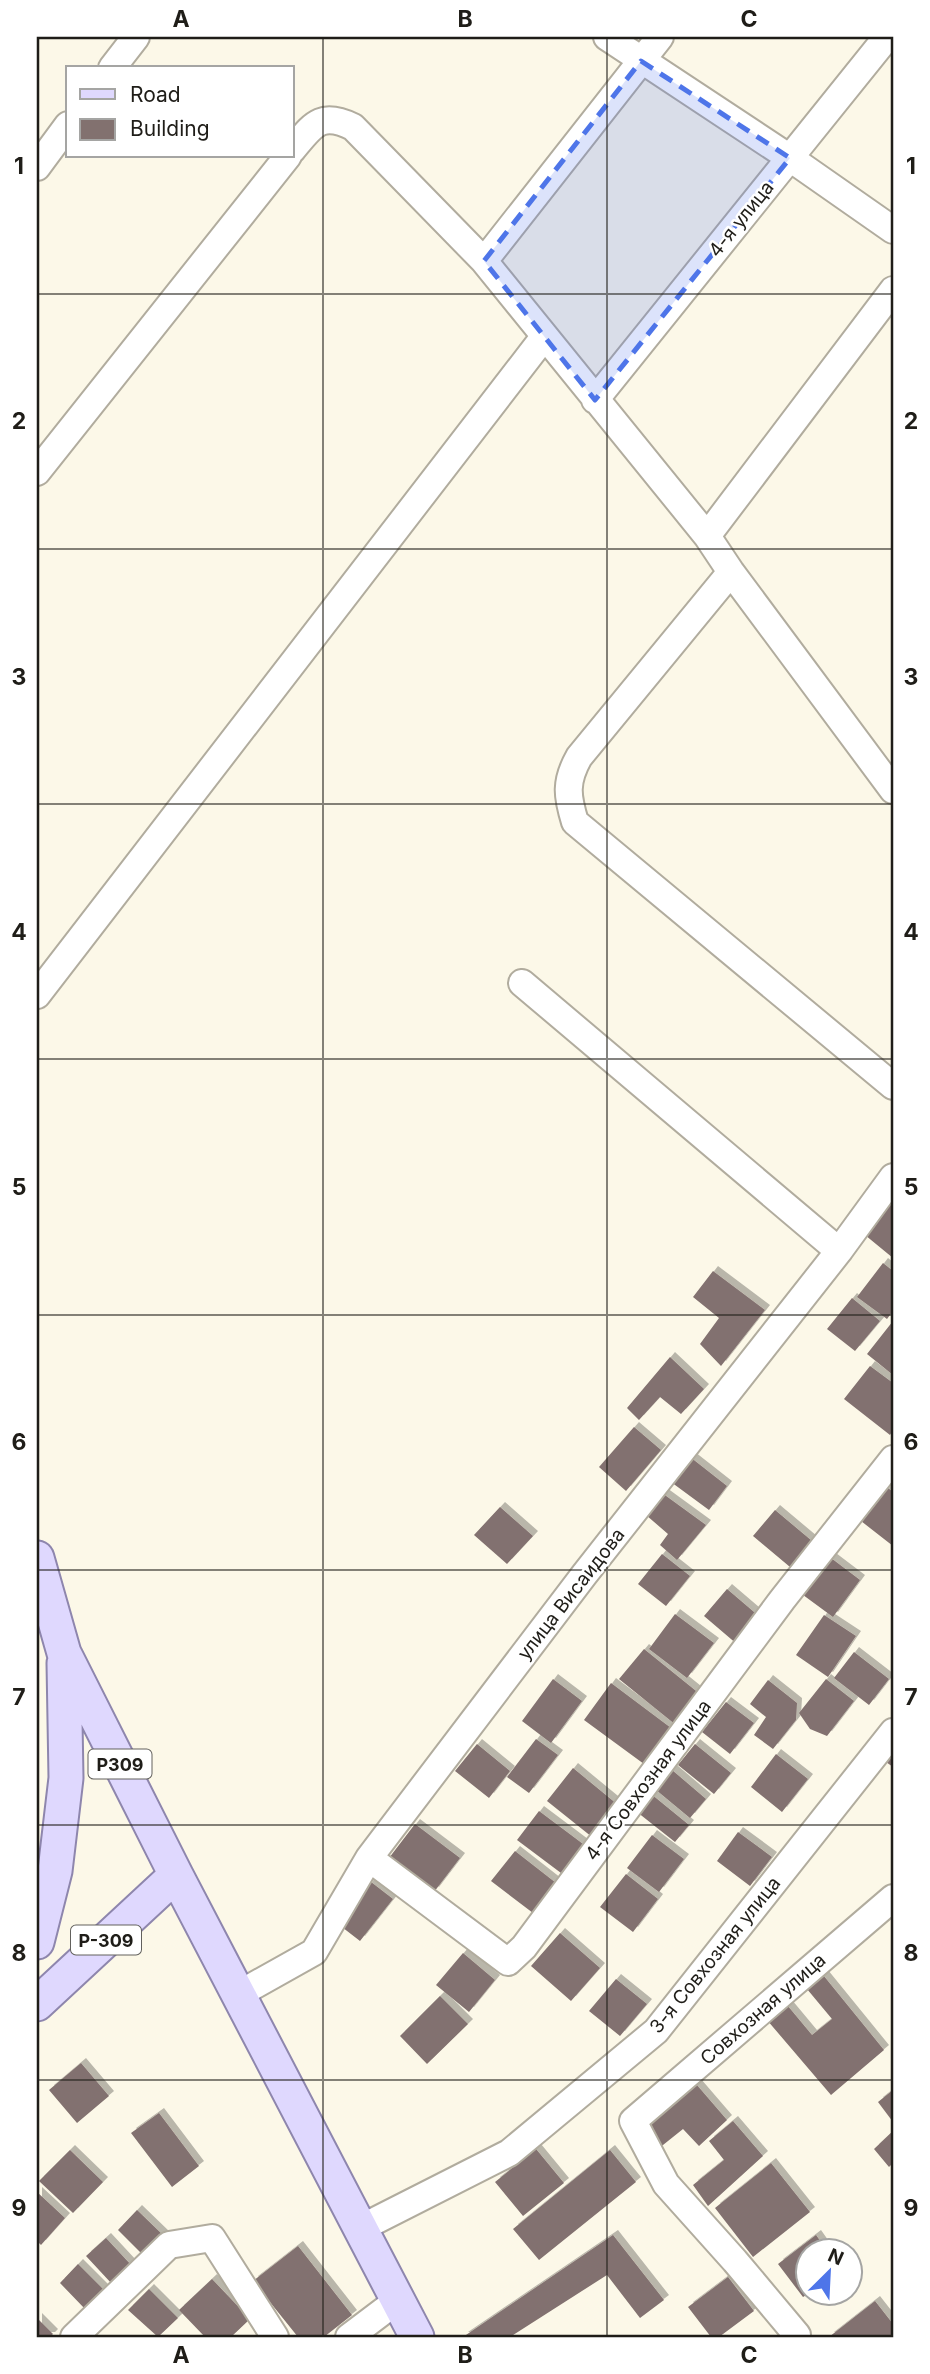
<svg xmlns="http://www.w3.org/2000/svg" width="930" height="2374" viewBox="0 0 930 2374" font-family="Inter,sans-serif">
<defs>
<filter id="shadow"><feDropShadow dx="5" dy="-5" stdDeviation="0" flood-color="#0004"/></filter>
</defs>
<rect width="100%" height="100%" fill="#fcf8e8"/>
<!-- building -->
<path fill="#82716f" filter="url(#shadow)" d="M890,1203L893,1206V1258L865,1235Z
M883,1263L893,1271V1311L887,1319L857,1297Z
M713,1271L765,1310L721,1366L700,1344L719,1318L693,1297Z
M852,1298L880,1321L855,1351L827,1329Z
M893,1321V1375L867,1354Z
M670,1357L704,1389L681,1414L660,1397L639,1420L627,1408Z
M870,1366L893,1383V1430L890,1435L844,1399Z
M634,1427L661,1450L626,1491L599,1467Z
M690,1457L727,1486L709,1510L671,1482Z
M888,1488L893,1492V1546L861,1521Z
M662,1493L706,1525L677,1560L660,1545L668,1534L646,1515Z
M500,1507L533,1536L507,1564L474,1535Z
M775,1510L812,1541L790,1567L753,1536Z
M662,1554L690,1576L666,1606L638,1584Z
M827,1555L860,1580L833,1617L799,1592Z
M727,1589L761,1618L738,1645L704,1616Z
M675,1614L714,1643L687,1678L649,1649Z
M824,1615L856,1636L828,1677L796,1655Z
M644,1649L701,1695L676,1725L619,1679Z
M854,1652L889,1679L869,1705L834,1678Z
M553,1679L582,1701L551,1743L522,1721Z
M826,1679L854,1701L827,1736L810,1729L799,1713Z
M768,1680L797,1703L796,1720L773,1749L754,1735L766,1717L750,1704Z
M611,1683L671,1728L644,1764L584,1720Z
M726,1702L754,1723L730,1754L702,1732Z
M536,1739L558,1755L529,1793L507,1777Z
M477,1744L510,1771L489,1798L455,1771Z
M695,1744L731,1773L714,1794L678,1765Z
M893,1751V1767L886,1762Z
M776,1754L808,1779L782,1812L751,1787Z
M573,1768L618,1805L592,1837L547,1801Z
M672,1770L706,1799L690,1818L655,1789Z
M651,1794L689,1825L675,1842L637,1812Z
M539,1811L583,1844L561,1873L517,1840Z
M415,1824L460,1858L434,1892L389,1858Z
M738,1832L772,1857L750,1886L717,1861Z
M652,1835L684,1859L659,1892L627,1868Z
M515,1851L556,1883L533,1913L491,1881Z
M626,1874L658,1899L633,1932L600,1907Z
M371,1882L393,1899L360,1941L338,1924Z
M560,1933L600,1968L571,2001L531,1966Z
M463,1953L495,1980L469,2012L436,1985Z
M823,1975L884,2050L831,2095L767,2020L787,2005L812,2035L832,2019L807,1989Z
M616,1979L647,2004L620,2036L589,2011Z
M440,1996L468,2024L427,2064L400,2036Z
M81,2063L109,2096L77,2123L49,2090Z
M696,2084L727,2120L699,2146L683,2129L658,2149L643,2130Z
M893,2090V2122L878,2102Z
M159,2113L199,2166L172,2187L131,2133Z
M733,2121L763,2156L708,2206L693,2185L724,2160L709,2141Z
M893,2131V2163L889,2167L874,2149Z
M536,2149L564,2183L523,2216L495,2182Z
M70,2150L103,2182L73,2213L39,2181Z
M610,2150L636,2182L539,2260L513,2229Z
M771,2163L810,2212L753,2257L715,2208Z
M37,2192L65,2218L41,2245L37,2241Z
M137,2210L165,2237L145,2257L118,2230Z
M613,2235L664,2300L640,2318L607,2275L510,2337H463Z
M816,2235L828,2252H807L808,2294L803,2297L778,2264Z
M106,2238L132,2266L112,2284L86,2256Z
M298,2246L352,2315L324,2337H298L253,2281Z
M78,2264L105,2291L86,2310L60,2283Z
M728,2277L754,2311L719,2337H711L688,2307Z
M212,2279L250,2319L231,2337H205L179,2310Z
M149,2289L178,2318L158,2337L128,2310Z
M875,2301L893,2324V2337H829Z
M37,2318L53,2334L50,2337H37Z"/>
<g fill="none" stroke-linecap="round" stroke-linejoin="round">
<defs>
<path id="minor" d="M607,37L790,158L893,230
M112,68L136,37
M292,150C313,125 320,111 353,127L484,261L707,536L731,572L893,790
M37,167L68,125
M484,261L660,37
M595,400L887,37
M37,472L288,156
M707,536L893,290
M731,572L579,757C565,782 567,796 575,822L893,1086
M522,983L839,1251
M37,995L544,337
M369,1858L508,1962L524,1947L782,1600L893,1459
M239,1994L314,1952L369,1858L584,1575L839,1251L893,1177
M361,2228L509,2153L656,2031L893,1732
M797,2335L735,2261L666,2184L633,2121L893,1898
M74,2337L169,2245L212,2238L275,2337
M349,2337L398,2300"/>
<path id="major" d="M37,1558L64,1653L176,1875L417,2337
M37,1942L55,1871L66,1778L64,1663
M37,2004L176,1875"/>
</defs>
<!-- minor casing -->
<use href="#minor" stroke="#b1ac9e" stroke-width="30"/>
<!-- major casing -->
<use href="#major" stroke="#8e86ad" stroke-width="37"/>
<!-- minor -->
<use href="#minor" stroke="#fff" stroke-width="26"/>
<!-- major -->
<use href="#major" stroke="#dfd8fe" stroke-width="33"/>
</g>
<!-- marked area -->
<path fill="#4e75e9" fill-opacity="0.2" stroke="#4e75e9" stroke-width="5" stroke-dasharray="14 9" stroke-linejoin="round" d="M641,61L790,158L595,400L484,261Z"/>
<!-- grid -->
<path fill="none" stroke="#1f1d18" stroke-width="2" stroke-opacity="0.55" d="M323,37V2337M607,37V2337M37,294H893M37,549H893M37,804H893M37,1059H893M37,1315H893M37,1570H893M37,1825H893M37,2080H893"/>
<g text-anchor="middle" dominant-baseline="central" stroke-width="5" stroke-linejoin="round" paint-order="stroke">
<!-- shield labels -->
<g fill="#fff" stroke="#62615d" stroke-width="2">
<rect x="88.5" y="1749.5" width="63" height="29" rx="5"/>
<rect x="71" y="1925.5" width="70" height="29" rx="5"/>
</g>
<g font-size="18" font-weight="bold" fill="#1f1d18">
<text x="120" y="1764">Р309</text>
<text x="106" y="1940">Р-309</text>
</g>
<!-- street labels -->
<g font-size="19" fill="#1f1d18" stroke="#fff">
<text transform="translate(741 219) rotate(-51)">4-я улица</text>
<text transform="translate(571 1594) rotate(-52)">улица Висаидова</text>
<text transform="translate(648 1780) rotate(-53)">4-я Совхозная улица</text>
<text transform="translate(715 1955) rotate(-51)">3-я Совхозная улица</text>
<text transform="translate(763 2009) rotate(-41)">Совхозная улица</text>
</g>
</g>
<!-- border -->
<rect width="930" height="2374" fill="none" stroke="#ffffff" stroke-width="77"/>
<!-- legend -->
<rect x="66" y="66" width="228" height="91" fill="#ffffff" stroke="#a5a5a3" stroke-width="2"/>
<rect x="80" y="89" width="35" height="10" fill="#dfd8fe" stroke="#a5a5a3" stroke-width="2"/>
<text x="130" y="102" font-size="21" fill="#1f1d18">Road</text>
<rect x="80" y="119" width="35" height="21" fill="#82716f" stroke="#a5a5a3" stroke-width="2"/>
<text x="130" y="136" font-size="21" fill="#1f1d18">Building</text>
<!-- north arrow -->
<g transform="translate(829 2272) rotate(24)"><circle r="33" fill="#ffffff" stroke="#a5a5a3" stroke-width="2"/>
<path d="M0-5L12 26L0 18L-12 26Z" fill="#4e75e9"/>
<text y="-10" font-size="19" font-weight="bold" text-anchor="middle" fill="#1f1d18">N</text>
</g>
<rect x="38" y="38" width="854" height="2298" fill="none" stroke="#1f1d18" stroke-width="2.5"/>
<g font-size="23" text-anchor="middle" font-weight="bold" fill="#1f1d18">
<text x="181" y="27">A</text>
<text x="465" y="27">B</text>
<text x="749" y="27">C</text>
<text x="19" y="174">1</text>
<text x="911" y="174">1</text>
<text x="19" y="429">2</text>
<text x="911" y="429">2</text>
<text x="19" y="685">3</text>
<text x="911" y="685">3</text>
<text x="19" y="940">4</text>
<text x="911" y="940">4</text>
<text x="19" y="1195">5</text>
<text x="911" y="1195">5</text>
<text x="19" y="1450">6</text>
<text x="911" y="1450">6</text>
<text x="19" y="1705">7</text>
<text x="911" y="1705">7</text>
<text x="19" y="1961">8</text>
<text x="911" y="1961">8</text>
<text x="19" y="2216">9</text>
<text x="911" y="2216">9</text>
<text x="181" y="2363">A</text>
<text x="465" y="2363">B</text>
<text x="749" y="2363">C</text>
</g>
</svg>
